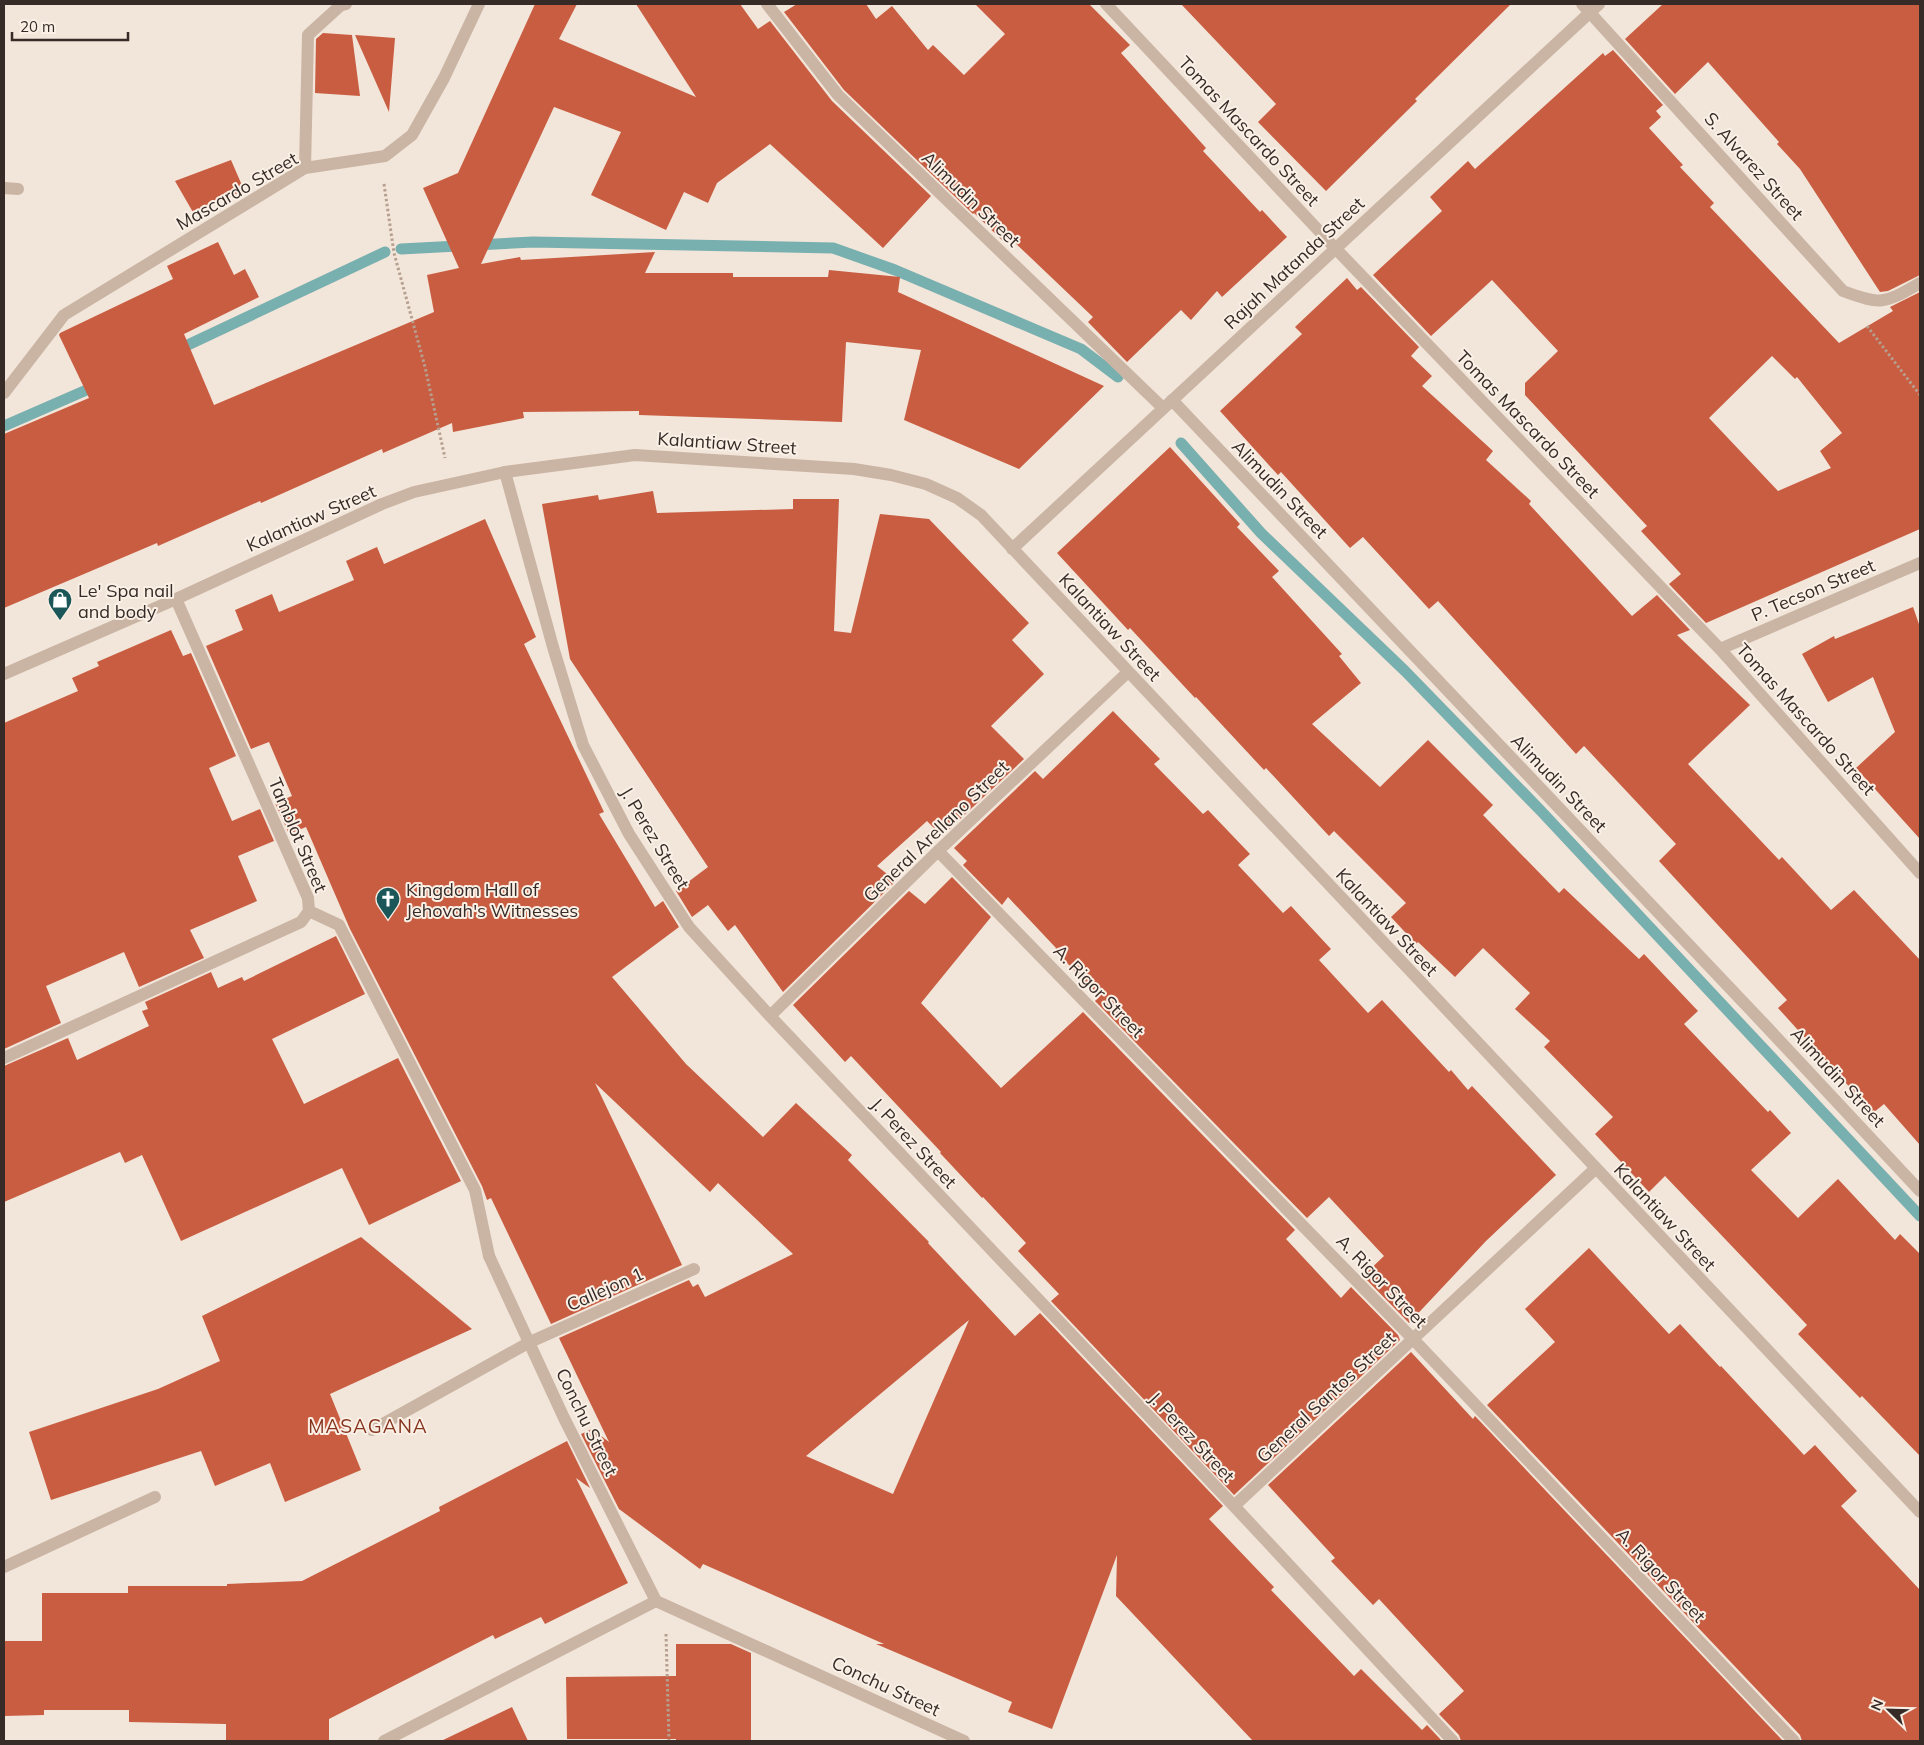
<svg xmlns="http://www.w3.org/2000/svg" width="1924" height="1745" viewBox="0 0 1924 1745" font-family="Mulish,sans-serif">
<rect width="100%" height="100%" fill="#f2e5d9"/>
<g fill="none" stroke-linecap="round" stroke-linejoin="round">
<!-- stream -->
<path stroke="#78afaf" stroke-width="11" d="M401,249L533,242L833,248L895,270L1081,349L1118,377
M175,351L385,252
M4,426L98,385
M1181,443L1261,533L1405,671L1541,811L1920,1216"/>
</g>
<!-- building -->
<path fill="#c95d41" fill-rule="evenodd" d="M535,4H577L559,39L696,97L636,4H740L758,29L770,21L832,101L931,196L883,248L770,144L717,183L708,203L684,192L666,230L591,195L621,132L554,107L481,264L520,257L521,260L655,252L645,273H733V277H828L829,270L900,277L898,292L1104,386L1019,469L904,420L921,350L846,342L842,422L639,415V411L523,412L524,418L453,432L452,423L383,453L382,449L261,503L260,501L158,546L157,543L4,608V434L89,398L59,335L60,333L173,279L167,266L218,242L234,275L245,269L259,297L184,334L214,405L434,312L427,275L459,268L423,188L458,173Z
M797,4H866L876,19L892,6L928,50L933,45L964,75L1005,34L975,4H1089L1130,45L1121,53L1206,148L1203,151L1260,212L1262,210L1287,237L1222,297L1217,291L1191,320L1181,310L1127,362L1088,322L1093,317L1009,237L1004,242L974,213L973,214L844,90L784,12Z
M1181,4H1511L1415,99L1417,101L1326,191L1258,122L1276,104Z
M1663,4H1920V275L1888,291L1880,292L1800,169L1777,144L1779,142L1708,62L1675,94L1625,39Z
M323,33L352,35L360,96L315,93L316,39Z
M355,35L395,38L389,112Z
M1613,50L1663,105L1656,111L1661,117L1649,128L1683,165L1680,167L1714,203L1710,207L1839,343L1893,311L1890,307L1920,292V529L1706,623L1669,584L1681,574L1641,531L1647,526L1525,395V383L1558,351L1492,280L1431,336L1373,275L1442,211L1430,197L1468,161L1475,169L1603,53L1605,56ZM1772,356L1795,379L1797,377L1842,433L1820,451L1831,468L1778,491L1709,418Z
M231,160L244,190L194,214L175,181Z
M1347,278L1357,290L1361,287L1419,347L1411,356L1432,376L1422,386L1493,451L1486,460L1531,501L1529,504L1632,616L1657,595L1690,630L1677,635L1750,705L1688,764L1779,860L1782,857L1831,910L1854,890L1920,960V1145L1884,1104L1873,1113L1778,1008L1787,1000L1659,861L1676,844L1584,746L1576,754L1438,601L1429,609L1363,537L1350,548L1281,472L1278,475L1220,411L1302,334L1295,327Z
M1170,447L1240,524L1237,527L1279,571L1272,577L1342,654L1339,656L1361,683L1312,724L1380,787L1428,740L1493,805L1483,815L1559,893L1564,888L1639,959L1644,954L1698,1011L1684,1024L1768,1112L1770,1110L1791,1133L1751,1170L1798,1218L1838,1179L1895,1240L1900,1234L1920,1254V1456L1862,1396L1860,1398L1798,1334L1807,1325L1665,1176L1649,1192L1595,1134L1613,1117L1544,1047L1550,1041L1515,1009L1530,993L1483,948L1455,977L1418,942L1416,944L1391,917L1406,903L1334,831L1329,836L1266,768L1264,770L1196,697L1195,698L1130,628L1128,630L1057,553Z
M653,491L657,513L793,509V499H839L834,631L851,633L880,514L929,519L1029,623L1012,640L1044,674L991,726L1024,759L942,836L927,821L877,866L896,881L783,992L735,925L728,931L708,905L692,917L676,891L708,867L570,659L542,504L598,495L599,500Z
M485,519L536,637L524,644L604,812L599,814L655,907L663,901L679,927L612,977L686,1064L763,1137L796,1103L852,1155L848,1160L929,1242L928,1243L1015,1336L1040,1313L1223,1506L1209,1519L1274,1587L1271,1590L1354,1676L1361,1669L1422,1730L1427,1725L1442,1741H1253L1116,1596L1117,1555L1052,1729L1008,1712L1012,1702L876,1644H884L703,1564L700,1569L619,1509L581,1434L592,1429L609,1442L559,1338L689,1280L693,1287L698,1284L705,1297L793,1254L718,1183L710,1192L595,1083L682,1265L551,1324L491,1198L487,1200L482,1186L350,929L306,827L289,834L275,803L292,796L269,742L251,749L206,646L243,630L235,610L272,594L279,612L354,580L346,561L377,547L384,564ZM969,1320L893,1494L806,1456Z
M1913,607L1920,627V839L1856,768L1895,732L1873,677L1828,702L1802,654L1834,636L1835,639Z
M171,630L183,656L191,653L236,756L209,768L232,821L260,809L274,841L238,856L257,901L190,930L204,958L139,987L124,952L46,986L61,1023L4,1049V723L78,691L72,678L99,666L97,662Z
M1113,711L1160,759L1154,764L1203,814L1208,810L1250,854L1238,865L1283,913L1291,906L1331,949L1319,960L1368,1013L1382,1000L1449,1072L1451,1070L1468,1090L1472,1086L1556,1175L1486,1241L1409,1323L1363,1276L1384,1256L1329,1197L1307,1218L1095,1001L1099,997L1055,950L1056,948L1008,897L1002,905L963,865L967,861L954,848L1035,771L1043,779Z
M952,877L991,917L921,1003L1001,1088L1083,1012L1295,1230L1286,1239L1341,1298L1351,1287L1398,1335L1400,1340L1234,1495L1051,1301L1059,1294L1018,1251L1026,1243L983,1197L982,1198L940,1153L941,1152L851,1056L845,1062L793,1005L909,891L925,904Z
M336,936L365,994L272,1039L304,1104L398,1058L461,1181L369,1225L342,1168L181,1241L142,1155L125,1163L120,1152L4,1202V1066L68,1038L77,1060L149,1026L142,1011L148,1009L145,1002L211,972L218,988L242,977L244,981Z
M361,1237L472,1329L330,1394L361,1470L285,1502L270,1463L215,1486L201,1451L51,1500L29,1432L158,1389L220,1361L202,1316Z
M1589,1248L1669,1334L1680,1324L1720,1367L1721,1366L1804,1455L1815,1445L1857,1491L1841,1506L1920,1590V1741H1802L1800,1735L1487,1405L1555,1342L1525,1309Z
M1411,1352L1473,1419L1475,1416L1783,1741H1461L1459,1735L1439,1714L1464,1691L1379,1599L1373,1605L1331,1561L1335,1558L1268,1485Z
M567,1441L590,1488L576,1478L628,1583L545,1624L541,1617L495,1639L493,1635L329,1719V1741H226V1724L129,1722V1710H44V1715L4,1716V1641H42V1593H128V1586H227V1584L302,1581L440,1511L439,1507Z
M676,1644H731L751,1653V1741H676V1739H567L566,1677L676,1676Z
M512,1707L528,1741H441Z"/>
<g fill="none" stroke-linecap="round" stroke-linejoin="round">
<!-- path -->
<path stroke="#b69f8f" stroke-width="3" stroke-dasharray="2.5 2.5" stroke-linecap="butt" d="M384,184L394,253L425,367L445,458
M1867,326L1920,395
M666,1634L669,1741"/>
<!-- service -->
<path stroke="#cab5a5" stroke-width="12" d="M4,188L18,189
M4,393L64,315L305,168L308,35L341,5L346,4
M372,1430L530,1342L694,1269
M4,1567L155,1497"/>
<!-- pedestrian -->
<path stroke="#cab5a5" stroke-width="12" d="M309,911L339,925L475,1190L489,1256"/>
<!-- minor -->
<path stroke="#cab5a5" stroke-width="12" d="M767,4L838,95L1163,408
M1106,4L1336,249L1720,649L1920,873
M1582,4L1843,291C1883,306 1885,303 1920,283
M305,168L385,156L412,135L444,78L479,4
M1172,400L1764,1024L1920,1191
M505,472L553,647L583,745L629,834L689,927L770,1016L1234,1506L1453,1741
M1720,649L1920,563
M938,851L1413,1339L1794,1741
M770,1016L938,851L1128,672
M4,1058L301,922L309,911L308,898L176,599
M489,1256L564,1418L656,1601
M1234,1506L1595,1169
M384,1741L656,1601L964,1741"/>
<!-- tertiary -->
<path stroke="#cab5a5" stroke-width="12" d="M1012,549L1599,4
M4,674L176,599L382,504L414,492L505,472L635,455L854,469L891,475L926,484L957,498L981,515L1920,1512"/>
</g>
<!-- icons -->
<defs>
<symbol id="shop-pin" viewBox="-11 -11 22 30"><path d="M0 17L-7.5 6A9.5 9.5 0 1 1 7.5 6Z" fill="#1b5658" stroke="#faf0e6"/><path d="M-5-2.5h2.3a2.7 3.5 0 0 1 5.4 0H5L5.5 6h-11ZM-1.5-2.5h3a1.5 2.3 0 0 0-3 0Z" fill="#fff"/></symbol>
<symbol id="church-pin" viewBox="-11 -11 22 30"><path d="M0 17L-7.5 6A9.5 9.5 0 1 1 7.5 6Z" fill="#1b5658" stroke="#faf0e6"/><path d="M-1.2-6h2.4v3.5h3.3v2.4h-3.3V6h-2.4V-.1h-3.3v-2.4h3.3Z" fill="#fff"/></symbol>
</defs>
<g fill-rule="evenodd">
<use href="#shop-pin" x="46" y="586" width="28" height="38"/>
<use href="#church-pin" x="374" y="885" width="28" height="38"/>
</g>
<g text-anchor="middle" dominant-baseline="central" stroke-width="4" stroke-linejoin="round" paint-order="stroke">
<!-- street labels -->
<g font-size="18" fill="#362b27" stroke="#faf0e6">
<text transform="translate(1249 131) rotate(47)">Tomas Mascardo Street</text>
<text transform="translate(1754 166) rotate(48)">S. Alvarez Street</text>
<text transform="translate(237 191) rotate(-30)">Mascardo Street</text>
<text transform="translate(971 199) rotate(44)">Alimudin Street</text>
<text transform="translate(1294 263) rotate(-43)">Rajah Matanda Street</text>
<text transform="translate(1528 424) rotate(46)">Tomas Mascardo Street</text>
<text transform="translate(727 443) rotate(4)">Kalantiaw Street</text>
<text transform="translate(1280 489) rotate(46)">Alimudin Street</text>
<text transform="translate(311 518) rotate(-24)">Kalantiaw Street</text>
<text transform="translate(1813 590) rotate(-23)">P. Tecson Street</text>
<text transform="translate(1110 627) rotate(47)">Kalantiaw Street</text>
<text transform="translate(1806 719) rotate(48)">Tomas Mascardo Street</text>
<text transform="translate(1559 783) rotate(46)">Alimudin Street</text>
<text transform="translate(936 831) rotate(-44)">General Arellano Street</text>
<text transform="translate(298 835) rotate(67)">Tamblot Street</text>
<text transform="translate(655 838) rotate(59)">J. Perez Street</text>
<text transform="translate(1387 922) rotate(47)">Kalantiaw Street</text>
<text transform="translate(1099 991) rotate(46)">A. Rigor Street</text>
<text transform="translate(1838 1077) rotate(47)">Alimudin Street</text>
<text transform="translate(914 1143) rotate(47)">J. Perez Street</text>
<text transform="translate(1665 1217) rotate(47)">Kalantiaw Street</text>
<text transform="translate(1382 1281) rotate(46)">A. Rigor Street</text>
<text transform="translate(605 1289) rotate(-24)">Callejon 1</text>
<text transform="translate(1326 1397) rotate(-43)">General Santos Street</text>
<text transform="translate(587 1422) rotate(64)">Conchu Street</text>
<text transform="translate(1192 1437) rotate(47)">J. Perez Street</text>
<text transform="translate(1661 1575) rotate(47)">A. Rigor Street</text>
<text transform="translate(886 1686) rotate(25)">Conchu Street</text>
</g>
<!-- poi labels -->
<g font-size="18" fill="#362b27" stroke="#faf0e6" text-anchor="start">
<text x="78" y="590">Le' Spa nail<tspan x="78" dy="21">and body</tspan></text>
<text x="406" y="889">Kingdom Hall of<tspan x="406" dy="21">Jehovah's Witnesses</tspan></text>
</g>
<!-- neighbourhood labels -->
<g font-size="19" letter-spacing="1" fill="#86331e" stroke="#faf0e6">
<text x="368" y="1426">MASAGANA</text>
</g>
</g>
<!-- border -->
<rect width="1924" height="1745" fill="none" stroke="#362b27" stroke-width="10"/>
<!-- north arrow -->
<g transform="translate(1889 1710) rotate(293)" stroke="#faf0e6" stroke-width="4" paint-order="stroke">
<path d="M0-4L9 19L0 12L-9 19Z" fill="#362b27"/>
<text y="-8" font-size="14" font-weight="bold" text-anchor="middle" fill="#362b27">N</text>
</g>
<!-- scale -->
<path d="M12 32v8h116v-8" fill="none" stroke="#362b27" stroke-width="2.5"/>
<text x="20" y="32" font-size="15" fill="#362b27" stroke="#faf0e6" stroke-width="4" paint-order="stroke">20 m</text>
</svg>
